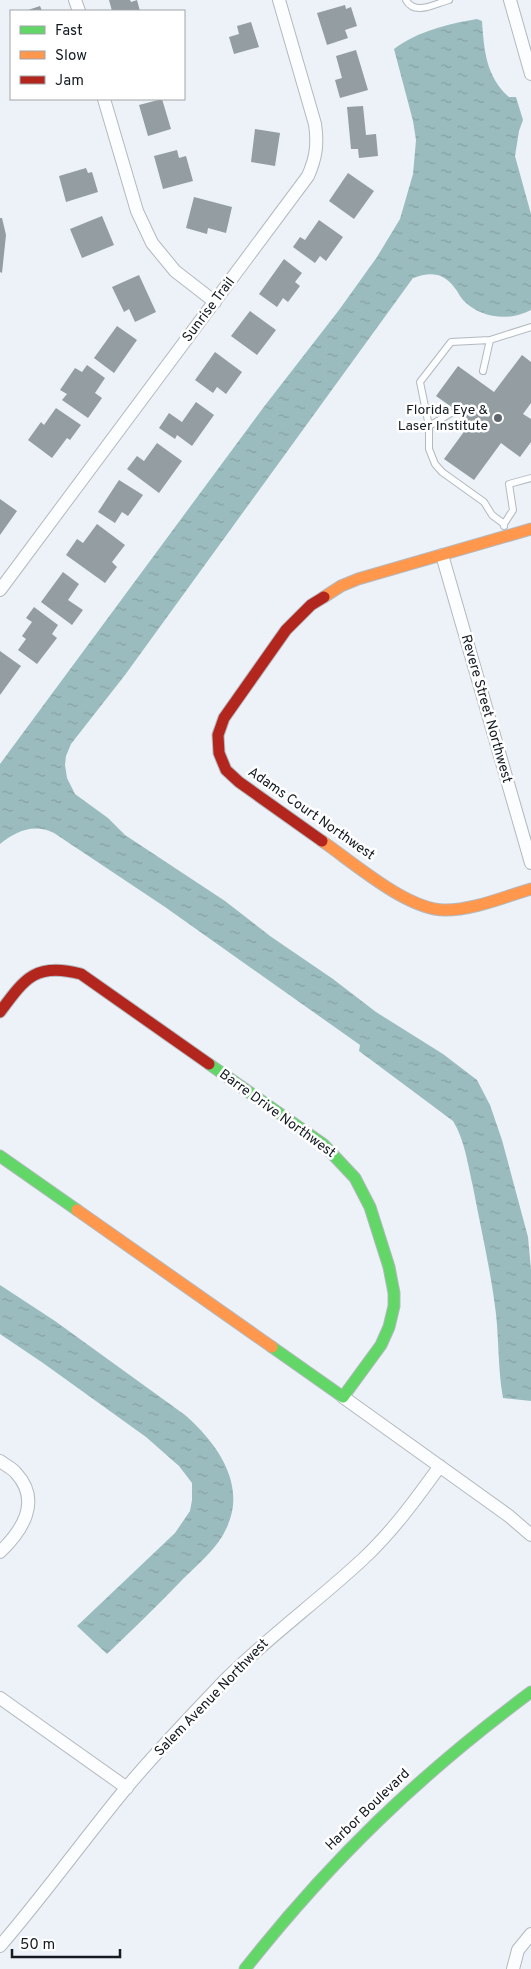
<svg xmlns="http://www.w3.org/2000/svg" width="531" height="1969" viewBox="0 0 531 1969" font-family="Overpass,sans-serif">
<defs>
<pattern id="water-ripples" width="26" height="14" patternUnits="userSpaceOnUse" patternTransform="scale(1.25)"><rect width="26" height="14" fill="#9bbcbe"/><path d="M2 4q2-2 4 0t4 0M15 11q2-2 4 0t4 0" fill="none" stroke="#85a1a3"/></pattern>
</defs>
<rect width="100%" height="100%" fill="#ecf2f8"/>
<!-- water -->
<path fill="url(#water-ripples)" d="M477,19L482,21C484,50 486,77 509,97H516L523,120L519,131L515,156L531,214V310C509,322 480,318 463,300C459,296 458,291 454,287C443,272 429,272 413,278L125,675L71,744L66,756L65,765L67,778L75,794L108,818L125,835L225,901L270,936L333,979L376,1012L443,1054L477,1080L490,1105L502,1140L528,1237L531,1270V1401L503,1398C498,1370 499,1342 496,1314C491,1272 481,1229 473,1187C468,1166 465,1140 453,1121L359,1051L360,1045L165,907L54,833C34,823 16,831 0,844V764L263,408L339,310L377,257L400,219L413,174L416,140L413,121L394,49C418,31 448,24 477,19Z
M0,1285L55,1321L185,1415C216,1442 247,1484 227,1527C218,1548 198,1564 183,1579C158,1605 133,1629 107,1654L77,1626L175,1533L190,1511L192,1500V1483L179,1466L146,1437L43,1363L0,1334Z"/>
<!-- building -->
<path fill="#939da2" d="M109,0H130L131,2L137,0L140,11H112Z
M345,5L346,9L351,7L357,26L345,30L348,38L327,45L317,13Z
M40,6L42,11H25Z
M251,22L259,47L234,54L229,37L239,34L237,26Z
M356,50L368,90L340,98L335,80L342,78L336,56Z
M162,99L171,129L148,136L139,105Z
M363,106L366,135L376,134L378,156L359,158L358,149H351L347,107Z
M255,129L280,133L275,166L251,162Z
M177,150L179,158L186,156L193,181L163,189L154,156Z
M86,168L88,173L92,172L98,192L66,202L59,176Z
M348,173L374,191L354,219L329,201Z
M194,197L232,207L226,233L208,228L207,234L186,228Z
M102,216L114,245L82,258L70,229Z
M0,218H2L6,235L2,273L0,272Z
M319,220L343,237L326,261L320,256L315,263L293,247L300,237L305,240Z
M284,259L302,273L295,282L300,286L288,302L283,298L277,307L259,294Z
M139,275L156,312L135,322L129,309L124,312L112,287Z
M250,311L276,330L257,355L231,336Z
M117,326L137,340L114,373L94,358Z
M215,352L242,372L226,394L217,387L213,393L195,380Z
M522,355L531,362V403L523,414L531,419V442L520,457L501,443L474,480L444,459L466,429L461,426L467,418L436,396L458,366L494,392Z
M87,365L105,378L95,393L102,398L88,418L62,400L67,394L60,390L75,368L82,372Z
M196,402L214,415L192,446L177,435L175,439L159,428L169,413L182,422Z
M56,408L81,425L70,440L67,438L52,458L28,440L41,422L44,425Z
M157,443L182,461L159,493L127,469L137,456L144,461Z
M119,480L143,495L128,516L122,512L115,523L98,512Z
M0,499L17,511L0,535Z
M97,524L125,545L112,562L117,567L105,583L66,555L77,539L83,543Z
M63,572L79,584L68,600L83,610L72,625L41,602Z
M34,607L58,625L52,634L57,638L37,664L18,650L26,639L22,636L32,622L26,618Z
M0,651L21,666L0,695Z"/>
<g fill="none" stroke-linecap="round" stroke-linejoin="round">
<defs>
<path id="lane" d="M406,0C415,16 434,4 449,0
M483,371L490,340
M429,426L453,412
M504,524L492,515L484,502L442,472L435,464L429,449V426L420,382L451,342L490,340L531,327
M504,526V524L513,510L509,484L531,478"/>
<path id="street" d="M75,0L79,11
M510,0L531,74
M104,99L137,211L152,243L175,271L215,302
M442,555L531,863
M0,590L308,176C316,158 318,144 315,124L279,0
M343,1397L509,1516L531,1535
M0,1461C5,1465 12,1468 16,1473C42,1501 22,1531 0,1552
M0,1698L127,1788
M0,1946C44,1895 84,1839 127,1787C158,1750 191,1716 224,1681C268,1637 318,1601 363,1559C393,1531 416,1499 440,1466
M513,1969L518,1950L531,1934"/>
<path id="fast" d="M209,1064L323,1144L355,1178L370,1207L389,1267L394,1293V1306L389,1327L381,1345L343,1397L272,1347
M0,1156L77,1210
M245,1969C331,1860 419,1775 531,1692"/>
<path id="slow" d="M324,597L341,586L358,579L531,529
M322,841C354,863 407,910 445,910C474,910 503,897 531,889
M77,1210L272,1347"/>
<path id="jam" d="M322,841L239,782L226,770L219,753L218,735L224,718L286,630L311,605L324,597
M0,1012C25,978 36,962 81,974L209,1064"/>
</defs>
<!-- lane casing -->
<use href="#lane" stroke="#b3b9bf" stroke-width="8"/>
<!-- street casing -->
<use href="#street" stroke="#b3b9bf" stroke-width="14"/>
<!-- fast casing -->
<use href="#fast" stroke="#b3b9bf" stroke-width="13"/>
<!-- slow casing -->
<use href="#slow" stroke="#b3b9bf" stroke-width="13"/>
<!-- jam casing -->
<use href="#jam" stroke="#b3b9bf" stroke-width="13"/>
<!-- lane -->
<use href="#lane" stroke="#fcfdfe" stroke-width="6"/>
<!-- street -->
<use href="#street" stroke="#fcfdfe" stroke-width="12"/>
<!-- fast -->
<use href="#fast" stroke="#63d668" stroke-width="11"/>
<!-- slow -->
<use href="#slow" stroke="#ff974d" stroke-width="11"/>
<!-- jam -->
<use href="#jam" stroke="#b3261e" stroke-width="11"/>
</g>
<!-- markers -->
<circle fill="#60666d" stroke="#fff" stroke-width="2" cx="498" cy="418" r="5"/>
<g text-anchor="middle" dominant-baseline="central" stroke-width="5" stroke-linejoin="round" paint-order="stroke">
<!-- street labels -->
<g font-size="14" fill="#141b22" stroke="#fff">
<text transform="translate(209 310) rotate(-53)">Sunrise Trail</text>
<text transform="translate(486 709) rotate(74)">Revere Street Northwest</text>
<text transform="translate(311 814) rotate(35)">Adams Court Northwest</text>
<text transform="translate(277 1114) rotate(36)">Barre Drive Northwest</text>
<text transform="translate(212 1698) rotate(-46)">Salem Avenue Northwest</text>
<text transform="translate(368 1810) rotate(-44)">Harbor Boulevard</text>
</g>
<!-- poi labels -->
<g font-size="14" fill="#141b22" stroke="#fff" text-anchor="end">
<text x="488" y="410">Florida Eye &amp;<tspan x="488" dy="16">Laser Institute</tspan></text>
</g>
</g>
<!-- legend -->
<rect x="10" y="10" width="175" height="90" fill="#ffffff" stroke="#a1a4a7"/>
<rect x="20" y="26" width="25" height="8" fill="#63d668" stroke="#a1a4a7"/>
<text x="55" y="35" font-size="15" fill="#141b22">Fast</text>
<rect x="20" y="51" width="25" height="8" fill="#ff974d" stroke="#a1a4a7"/>
<text x="55" y="60" font-size="15" fill="#141b22">Slow</text>
<rect x="20" y="76" width="25" height="8" fill="#b3261e" stroke="#a1a4a7"/>
<text x="55" y="85" font-size="15" fill="#141b22">Jam</text>
<!-- scale -->
<path d="M12 1949v8h108v-8" fill="none" stroke="#141b22" stroke-width="2.5"/>
<text x="20" y="1949" font-size="15" fill="#141b22" stroke="#ffffff" stroke-width="4" paint-order="stroke">50 m</text>
</svg>
